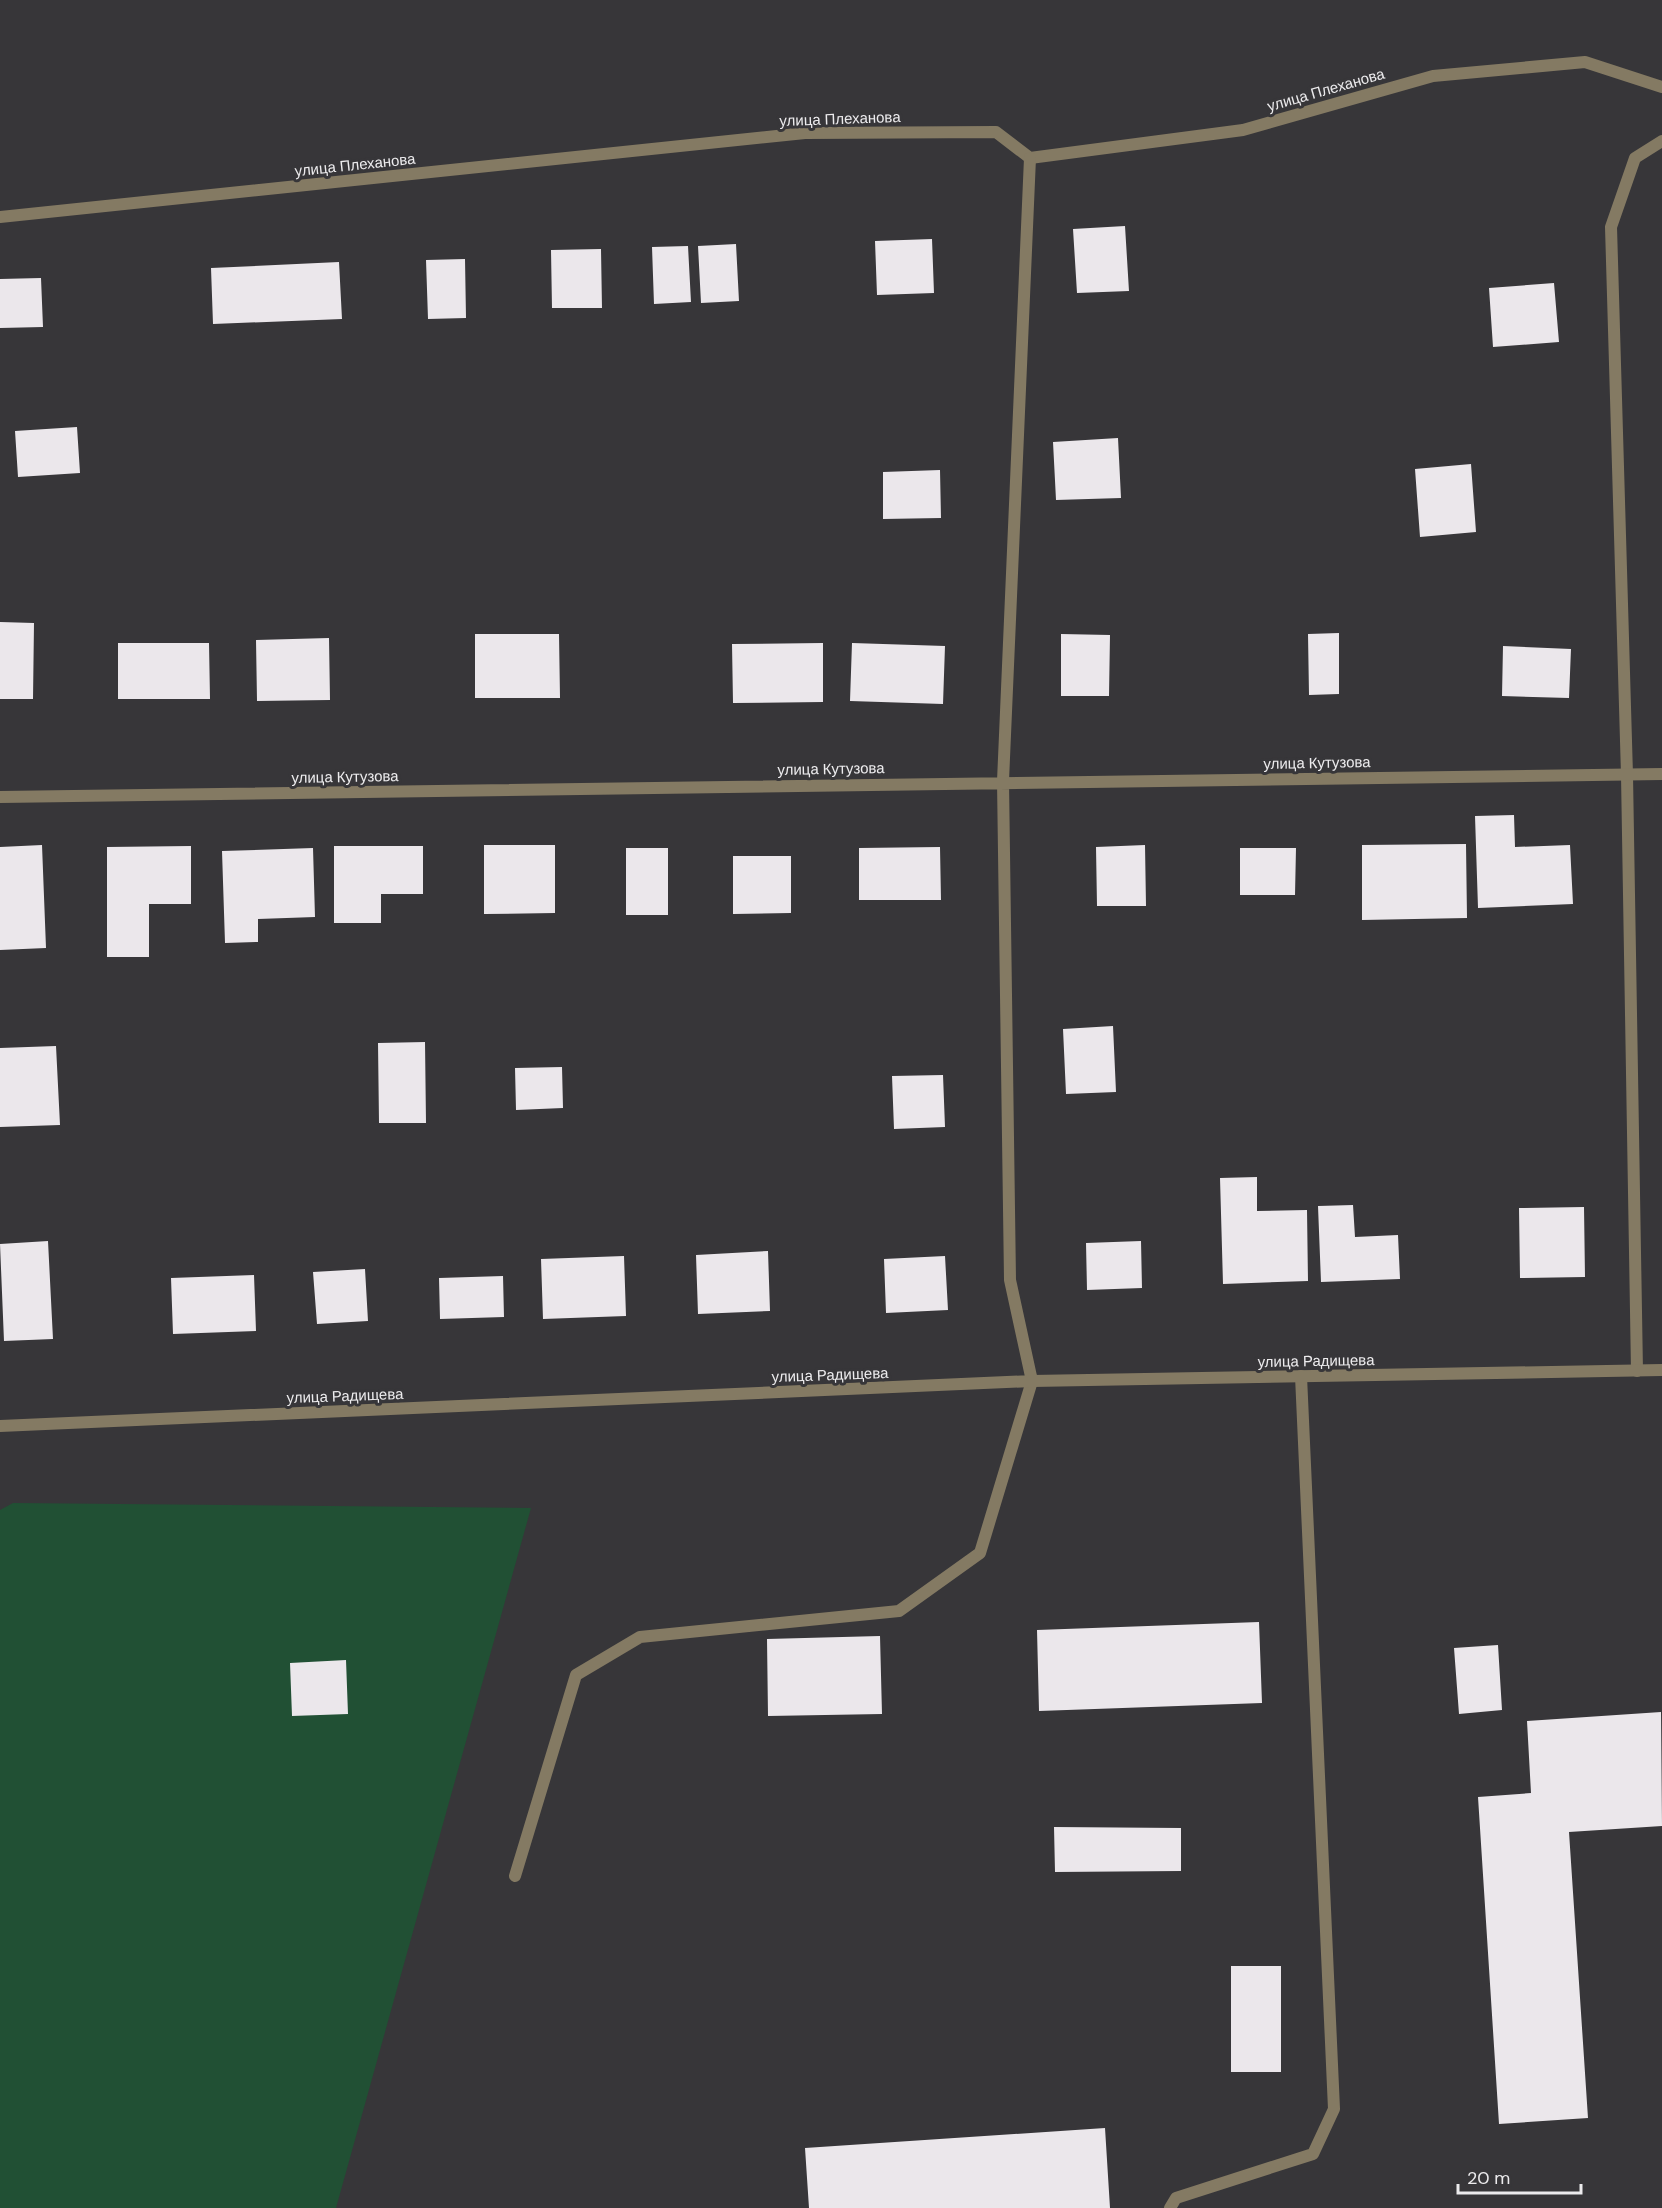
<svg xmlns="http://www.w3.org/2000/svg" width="1662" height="2208" viewBox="0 0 1662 2208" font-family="'DM Sans',sans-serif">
<rect width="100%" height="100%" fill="#373639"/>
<!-- green -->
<path fill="#215034" d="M13,1503L531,1508L336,2208H0V1510Z"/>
<!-- building -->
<path fill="#ebe7eb" d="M1125,226L1129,291L1077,293L1073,229Z
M932,239L934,293L877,295L875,241Z
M736,244L739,301L701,303L698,246Z
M688,246L691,302L654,304L652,247Z
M601,249L602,308H552L551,250Z
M465,259L466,318L428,319L426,260Z
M339,262L342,319L213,324L211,268Z
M41,278L43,327L0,328V279Z
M1554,283L1559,342L1493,347L1489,288Z
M77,427L80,473L18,477L15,431Z
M1118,438L1121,498L1056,500L1053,442Z
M1471,464L1476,532L1420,537L1415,469Z
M940,470L941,518L883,519V472Z
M0,622L34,623L33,699H0Z
M1339,633V694L1309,695L1308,634Z
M475,634H559L560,698H475Z
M1061,634L1110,635L1109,696H1061Z
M329,638L330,700L257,701L256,640Z
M118,643H209L210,699H118Z
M823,643V702L733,703L732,644Z
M852,643L945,646L943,704L850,701Z
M1503,646L1571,649L1569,698L1502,696Z
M1514,815L1515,847L1570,845L1573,904L1478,908L1475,816Z
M1466,844L1467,918L1362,920V845Z
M42,845L46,948L0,950V847Z
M484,845H555V913L484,914Z
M1145,845L1146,906H1097L1096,847Z
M191,846V904H149V957H107V847Z
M334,846H423V894H381V923H334Z
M940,847L941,900H859V848Z
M313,848L315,917L258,919V942L225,943L222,851Z
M626,848H668V915H626Z
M1240,848H1296L1295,895H1240Z
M733,856H791V913L733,914Z
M1113,1026L1116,1092L1066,1094L1063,1029Z
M425,1042L426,1123H379L378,1043Z
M56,1046L60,1125L0,1127V1048Z
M562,1067L563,1108L516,1110L515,1068Z
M943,1075L945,1127L894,1129L892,1076Z
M1257,1177V1211L1307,1210L1308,1281L1223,1284L1220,1178Z
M1353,1205L1355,1237L1398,1235L1400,1279L1321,1282L1318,1206Z
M1584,1207L1585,1277L1520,1278L1519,1208Z
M48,1241L53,1339L4,1341L0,1244Z
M1141,1241L1142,1288L1087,1290L1086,1243Z
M768,1251L770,1311L698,1314L696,1255Z
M624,1256L626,1316L543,1319L541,1259Z
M945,1256L948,1310L886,1313L884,1259Z
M365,1269L368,1321L317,1324L313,1272Z
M254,1275L256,1331L173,1334L171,1278Z
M503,1276L504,1317L440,1319L439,1278Z
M1259,1622L1262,1703L1039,1711L1037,1630Z
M880,1636L882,1714L768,1716L767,1639Z
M1498,1645L1502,1710L1459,1714L1454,1648Z
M346,1660L348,1714L292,1716L290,1663Z
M1661,1712L1662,1826L1569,1832L1588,2118L1499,2124L1478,1797L1531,1793L1527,1721Z
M1054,1827L1181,1828V1871L1055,1872Z
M1231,1966H1281V2072H1231Z
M1105,2128L1110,2208H809L805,2148Z"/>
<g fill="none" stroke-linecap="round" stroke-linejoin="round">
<!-- service -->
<path stroke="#847a63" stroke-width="12" d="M0,217L805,133L996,132L1030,158L1243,130L1433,76L1585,62L1662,87
M1637,1371L1627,775L1611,227L1635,158L1662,141
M515,1876L576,1675L640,1637L899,1611L980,1553L1032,1381
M1170,2208L1176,2198L1313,2154L1334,2109L1301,1376"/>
<!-- minor -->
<path stroke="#847a63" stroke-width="12" d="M1030,158L1003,781L1010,1280L1032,1381
M0,797L1662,774
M0,1426L1032,1381L1662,1370"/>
</g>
<g text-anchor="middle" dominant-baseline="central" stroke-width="6" stroke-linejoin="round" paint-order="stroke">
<!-- street labels -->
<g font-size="15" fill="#ecebed" stroke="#373639">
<text transform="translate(1326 90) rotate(-16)">улица Плеханова</text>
<text transform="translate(840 119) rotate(-2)">улица Плеханова</text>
<text transform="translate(355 165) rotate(-6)">улица Плеханова</text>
<text transform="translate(1317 763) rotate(-1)">улица Кутузова</text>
<text transform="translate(831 769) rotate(-1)">улица Кутузова</text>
<text transform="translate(345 777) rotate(-1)">улица Кутузова</text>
<text transform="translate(1316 1361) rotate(-1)">улица Радищева</text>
<text transform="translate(830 1375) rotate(-2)">улица Радищева</text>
<text transform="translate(345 1396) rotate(-2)">улица Радищева</text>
</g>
</g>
<!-- scale -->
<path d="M1458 2184v9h123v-9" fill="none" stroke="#ecebed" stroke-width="3"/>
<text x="1467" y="2184" font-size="18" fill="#ecebed" stroke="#373639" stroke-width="4.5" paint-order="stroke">20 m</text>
</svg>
